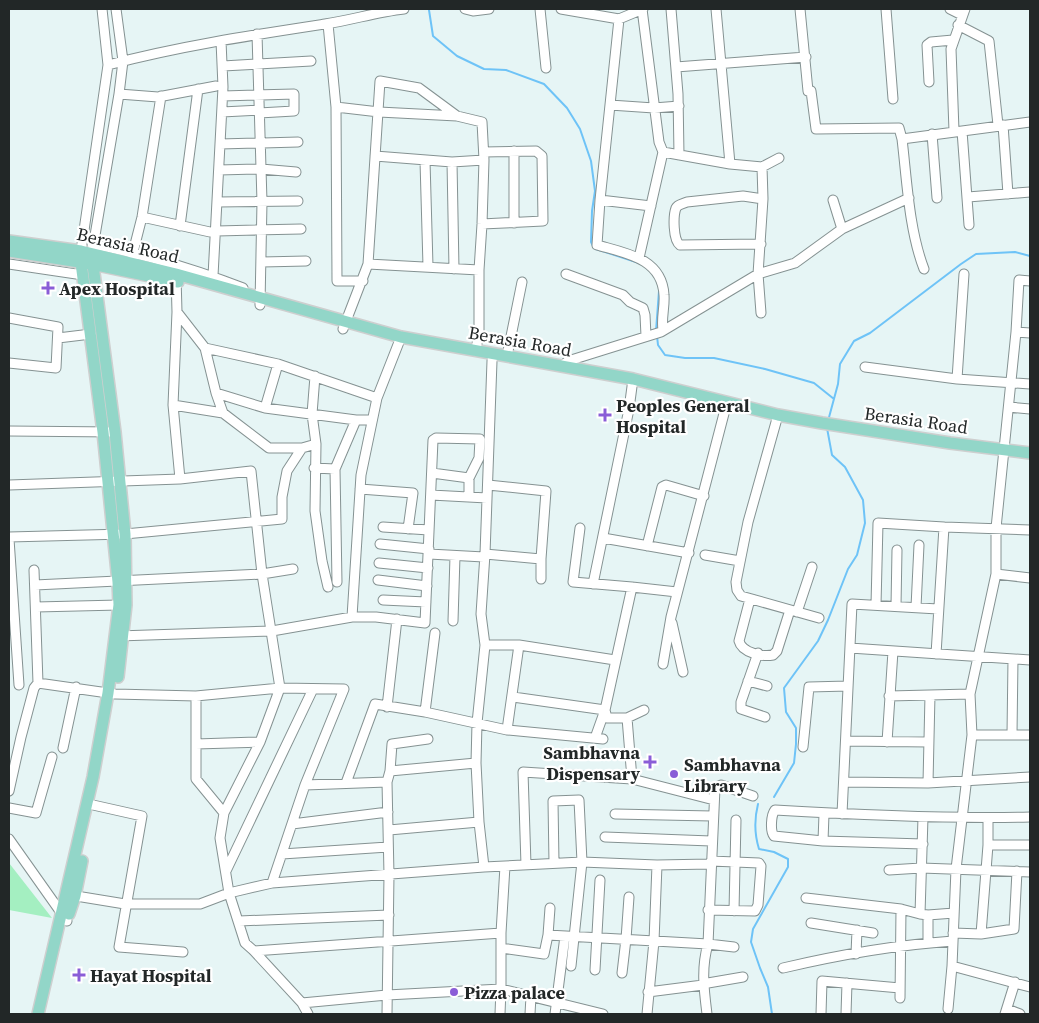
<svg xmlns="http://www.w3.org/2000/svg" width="1039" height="1023" viewBox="0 0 1039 1023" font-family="'Source Serif 4',serif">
<rect width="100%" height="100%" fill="#e6f5f5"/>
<!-- green -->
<path fill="#a4efc1" d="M9,863L52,918L9,910Z"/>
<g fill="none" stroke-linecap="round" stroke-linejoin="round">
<!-- stream -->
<path stroke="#6ec3f7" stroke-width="2" d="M429,10L433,36L457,56L484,69L506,70L544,84L567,108L580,129L591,161L595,191L592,211L591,242L593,246
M596,249L639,263
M656,331L659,291
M657,336L658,345L665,355L685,358H714L765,369L814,383L834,399
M828,421L838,384L840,364L854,341L870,333L961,264L976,254L1015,252L1030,256
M774,797L794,763L796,744V728L786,712L784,688L818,641L828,620L848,569L857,555L865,523L863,500L845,467L832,455L827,428
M758,804C754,820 754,833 759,849L774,852L788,859V867L753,929L751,942L760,968L768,987L772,1014"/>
<defs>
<path id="minor" d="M465,9L473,11L489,9
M540,9L546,68
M561,9L619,19L643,9
M671,9L678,94L679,155
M716,9L730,164
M800,9L808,91H811L816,129L899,128L902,139
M886,9L893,99
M950,9L962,15
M619,19L600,200L597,245C625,253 662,258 664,295C665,307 661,318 663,330
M328,24L336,107L337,281H363
M958,25L989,41L998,125
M257,34L262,202L260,305
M108,65C180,46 253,35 325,24C352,20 377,12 404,9
M223,66L311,61
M676,67L806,57
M929,82L927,45L931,42L953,40
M119,94L158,97L216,86
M223,96L294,94V111L259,113
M610,105L654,108L679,106
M336,107L379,112L457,116L482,122L484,160L482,224L479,270V330L476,351
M222,112L259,110
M1003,125L1008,194
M954,131L951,49L965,9
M962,131L969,225
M932,134L937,198
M220,144L298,142
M514,151V223
M663,152L730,164L762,167L763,199L758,274L761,313
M375,156L452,162L484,160
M425,161L428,266
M452,162L454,269
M762,167L779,158
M219,170L261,169L296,172
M968,197L1030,192
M600,200L651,206
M833,200L842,229
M218,202L298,201
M142,217L210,232
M482,224L543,221L542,156L536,151L484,152
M180,226L198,89
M217,231L301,229
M92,244C144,254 194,269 243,288
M761,244L680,245C673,240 673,216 676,208C678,204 683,204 687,202L743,196L763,199
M81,251L108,65L102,9
M92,253L119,94L123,61L116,9
M639,258L663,152L659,142L642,9
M262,262L306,261
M9,264L83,275
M368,264L479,270
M129,268L142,217L161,96
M924,269C909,230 907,181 902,139L1030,122
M566,274L623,295L630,302L643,308L645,315L646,336
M176,276L177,312L173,405L180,479
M213,276L223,87L221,41
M177,312L205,348L216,393L223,413
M9,318L58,327L56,368L9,363
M343,329L368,264L380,81L419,88L457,116
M1016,332L1030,333
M58,338L91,334
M205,348L278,364L377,398
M507,356L522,282
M562,366L568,361L661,332L758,274L795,263L842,229L909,198
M865,367L957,379L1030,384
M315,376L312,414L316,444L315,511L322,561L328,587
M957,379L964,274
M216,393L265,408L356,420H372
M173,405L223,413L269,448H302L316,444
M1009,407L1030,409
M265,408L278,364
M778,415L748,522L736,582L737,590L741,596L819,618
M9,431L115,432
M314,468L335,469
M432,473L469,478
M9,485L180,479L251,471L262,574L280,688L260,742L224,813L220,838L229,893L245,943L254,951L302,1003L308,1014
M488,485L546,491L541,559V579
M360,489L413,493L408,529
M431,495L487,498
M383,527L429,530
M580,528L573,582L632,587L677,592
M9,537L125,534L282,519V497L287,471L302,448
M603,538L689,553
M9,539L19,685
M380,544L429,549
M647,546L662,487L666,485L704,496
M429,554L484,557
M485,554L492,361L493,354
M705,555L740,561
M379,563L428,568
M996,574L1030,578
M378,580L427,586
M337,582L335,469L356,420
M593,584L629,409L633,379
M35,585L262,574L293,569
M750,599L739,641C742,653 763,657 773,655L777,651L790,610
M383,600L426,602
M876,605L878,523L944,527
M896,606L897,550
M36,607L119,605
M916,607L919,545
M797,612L812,567
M352,617L361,475L377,398L401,337
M453,621L455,556
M672,623L683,672
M118,636L272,631L352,617H376L425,623L433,440L436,438L480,439L479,458L469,478V496
M485,645H519L615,660
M850,648L1030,660
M758,653L741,702V709L765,717
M936,654L944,527L1030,530
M663,664L671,617L727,402
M748,681L767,686
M38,683L115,694L196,696L280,688L344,689L305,785L272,883
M196,696V779L224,813
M889,696L970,694
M513,697L605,710L607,718H627L644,710
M387,707L397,619
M425,712L435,633
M627,718L632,779
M507,730L519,645
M1012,734L1013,659
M972,735H1030
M595,738L605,710L632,587
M846,741L928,742
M887,742L893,651
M196,744L260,742
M803,747L809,687L848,686
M63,748L76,687
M390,771L476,763
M844,782L928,783L1030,777
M346,783L375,704L425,712L507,730L603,739
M928,783L930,695
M305,785L387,782
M9,791L21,737L34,688L38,683L34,570
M93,805L142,816L119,947L183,952
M9,808L36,813L52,757
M615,814L712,816
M842,814L852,604L938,609
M923,817L920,914L928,915V943
M292,824L388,812
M389,830L479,822
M605,837L711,841
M9,839L67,921
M823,841L824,814
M923,844L823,841L774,836C770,831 771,815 775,810C860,815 945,819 1030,817
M988,845H1030
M282,854L388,847
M554,863L553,801L579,800L582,862L571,966
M526,865L523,772L632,779L714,800
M484,867L479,822L476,763L477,723L485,645L481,614L485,554L541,559
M889,870L921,868L1030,872
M226,871L313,689
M70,895L125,904H200L229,893L272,883L484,867L582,862L657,865L710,864
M806,898L901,909L900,998
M901,909L920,914
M708,910L755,911L758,905L761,866L759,863L711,861
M734,911L736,820
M928,915L954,913
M239,921L389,915
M811,923L873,933
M953,933L981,934L1014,929L1017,871
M981,934L988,845V818
M548,935L708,944L734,947
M501,948L544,954L548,935L550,908
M254,951L501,933
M856,954L857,930
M952,966L1030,987
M783,968C838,955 896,945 953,941
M595,970L600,880
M622,973L626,939L629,897
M648,992L703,985L708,983L743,977
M302,1003L387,995L501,989L603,1014
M948,1009L952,966L956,869L972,735L970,694L996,574V528L1016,332L1019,280L1030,281
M1007,1009L1020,1014
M387,1014L389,875L387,782L390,771L392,744L428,739
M500,1014L501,989V933L505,866
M530,1014L531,996
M555,1014L565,936
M647,1014L654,941L657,865
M707,1014C704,990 701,968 708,944L715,788L721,785L753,796
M821,1014L822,981L900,988
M846,1014L847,983
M1005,1014L1015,982"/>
<path id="major" d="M9,241L81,251L176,274L401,337L633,379L778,415L822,423L950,443L1030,453
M9,251L92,264L178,282
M92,258L115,432L125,534L126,605L118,677
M69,914L75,896L82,861
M38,1014L93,777L108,693L119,605L118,582L103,432L80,255"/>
</defs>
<!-- minor casing -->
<use href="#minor" stroke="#859292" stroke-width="11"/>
<!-- major casing -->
<use href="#major" stroke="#cecfcf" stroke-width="14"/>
<!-- minor -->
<use href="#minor" stroke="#fff" stroke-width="9"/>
<!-- major -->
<use href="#major" stroke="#92d6c8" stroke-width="11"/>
</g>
<!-- markers -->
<g fill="#8a5dd7" stroke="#fff" stroke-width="2">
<path d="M45.5 280.5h5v5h5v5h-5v5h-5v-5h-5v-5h5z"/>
<path d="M602.5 407.5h5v5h5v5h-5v5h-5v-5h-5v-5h5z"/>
<path d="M647.5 754.5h5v5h5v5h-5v5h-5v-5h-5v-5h5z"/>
<circle cx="674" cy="774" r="5"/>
<path d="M76.5 967.5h5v5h5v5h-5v5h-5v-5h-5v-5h5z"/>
<circle cx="454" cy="992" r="5"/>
</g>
<g text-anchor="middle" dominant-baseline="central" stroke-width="4.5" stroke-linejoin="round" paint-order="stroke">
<!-- street labels -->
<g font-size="18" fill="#222727" stroke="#fff">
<text transform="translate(128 245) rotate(13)">Berasia Road</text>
<text transform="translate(520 341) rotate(10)">Berasia Road</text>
<text transform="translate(916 420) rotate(8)">Berasia Road</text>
</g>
<!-- poi labels -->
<g font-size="18" font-weight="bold" fill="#222727" stroke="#fff" text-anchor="start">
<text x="59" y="288">Apex Hospital</text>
<text x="616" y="405">Peoples General<tspan x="616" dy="21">Hospital</tspan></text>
<text x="640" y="752" text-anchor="end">Sambhavna<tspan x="640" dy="21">Dispensary</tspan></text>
<text x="684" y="764">Sambhavna<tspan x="684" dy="21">Library</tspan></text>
<text x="90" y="975">Hayat Hospital</text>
<text x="464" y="992">Pizza palace</text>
</g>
</g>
<!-- border -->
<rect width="1039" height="1023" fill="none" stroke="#222727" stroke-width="20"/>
</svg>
